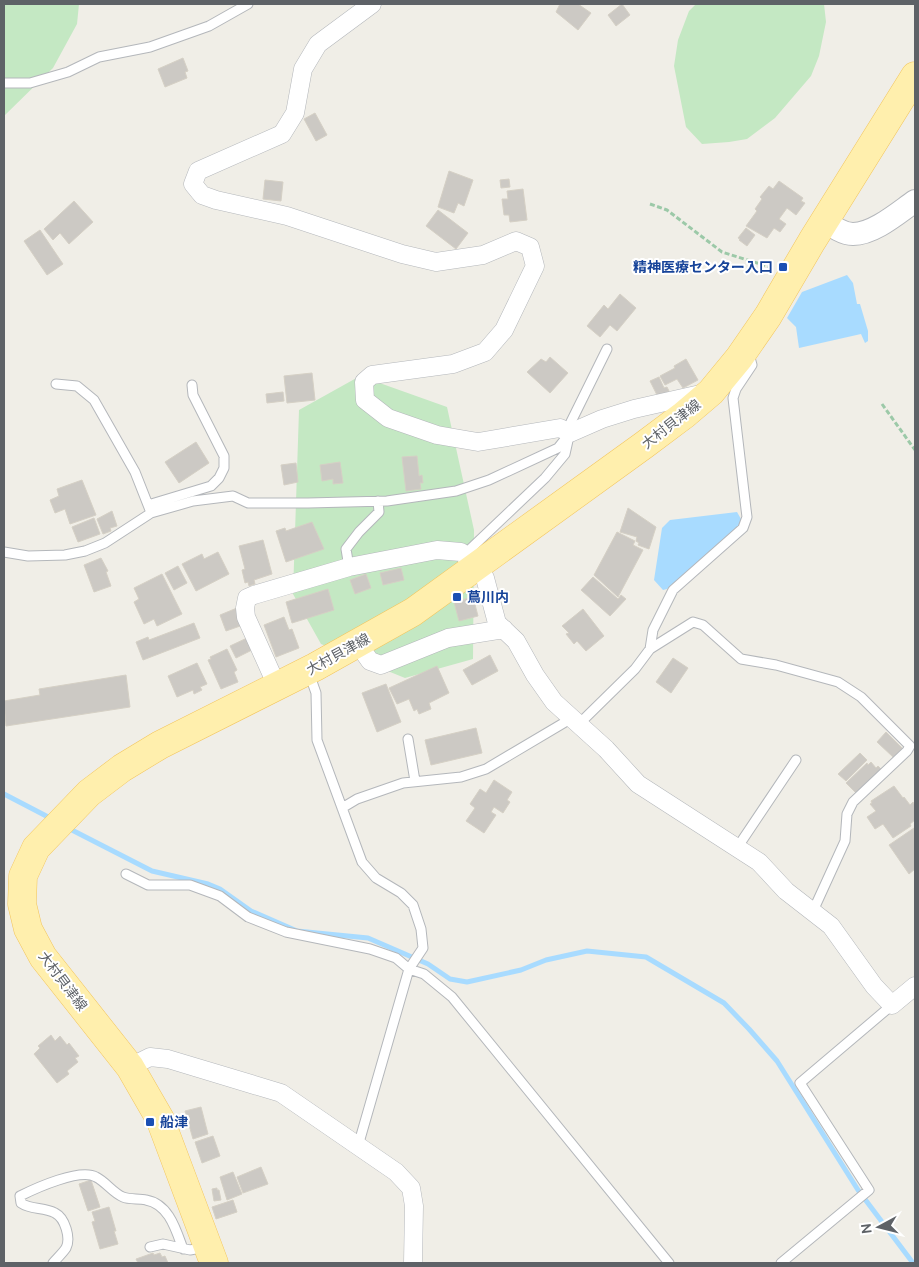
<svg xmlns="http://www.w3.org/2000/svg" width="919" height="1267" viewBox="0 0 919 1267" font-family="Ubuntu,'Noto Sans JP',sans-serif">
<rect width="100%" height="100%" fill="#f0eee7"/>
<!-- green -->
<path fill="#c4e8c3" d="M4,4H79L77,24L53,68L4,116Z
M696,4H824L826,22L819,56L811,76L775,118L747,139L729,142L702,144L686,127L674,66L678,40L689,11Z
M360,376L447,407L474,530L473,659L405,678L321,644L293,594L299,410Z"/>
<!-- water -->
<path fill="#a8dbff" d="M847,275L853,283L857,304H860L868,331V341L865,343L861,334L799,348L796,327L787,318L802,292Z
M737,512L741,519L739,526L667,589L663,590L654,580L662,528L670,520Z"/>
<g fill="none" stroke-linecap="round" stroke-linejoin="round">
<!-- stream -->
<path stroke="#a8dbff" stroke-width="5" d="M4,794L52,819
M66,827L152,871L208,884L220,889L251,911L297,931L368,938L428,964L450,979L467,982L521,970L546,960L587,951L646,957L724,1003L749,1029L777,1061L858,1190L913,1263"/>
</g>
<!-- building -->
<path fill="#ccc9c4" stroke="#d5d0c5" d="M560,4H578L591,13L578,30L556,12Z
M622,4L630,15L616,26L608,15Z
M183,58L188,71L185,72L187,78L165,87L158,69Z
M315,113L327,135L316,141L304,119Z
M449,171L473,180L464,206L458,203L454,213L438,207Z
M509,179L510,187L501,188L500,180Z
M265,180L283,182L281,201L263,199Z
M779,181L803,198L801,201L805,203L796,215L787,208L779,219L786,224L780,232L774,228L767,238L746,226L757,211L755,209L762,199L760,197L769,186L773,189Z
M523,189L527,220L510,222L509,215H504L502,199H508L507,191Z
M74,201L93,222L69,244L60,233L53,240L44,229Z
M438,210L468,233L456,249L426,226Z
M746,228L755,235L747,246L739,240L740,239L738,238Z
M40,230L63,264L47,275L24,241Z
M620,294L636,308L617,331L610,325L600,337L587,326L604,305L608,309Z
M550,357L568,373L550,393L527,372L541,359L546,362Z
M686,359L698,380L683,388L677,379L665,385L660,376L675,368L674,366Z
M312,373L315,400L287,403L284,376Z
M659,377L664,388L667,387L669,391L658,397L650,381Z
M283,392L284,401L267,403L266,394Z
M196,442L209,463L179,483L165,462Z
M417,456L419,476L422,475L423,483H420L421,489L406,491L402,457Z
M340,462L343,483L333,484V479L322,481L320,465Z
M296,463L298,482L284,485L281,465Z
M82,480L96,515L70,524L65,509L55,513L50,500L59,496L57,489Z
M628,508L656,527L649,549L638,545L639,543L636,541L637,537L620,532Z
M112,511L117,526L110,528L111,531L103,534L97,519Z
M94,518L100,534L78,542L72,527Z
M312,522L324,549L286,562L276,531L285,528L286,531Z
M617,532L635,541L633,545L643,550L618,597L594,575Z
M263,540L272,574L254,580L255,584L249,586L248,582L245,583L242,570L245,569L239,546Z
M218,552L229,574L196,591L182,564L202,554L204,559Z
M101,558L108,571L106,572L111,586L94,592L84,565Z
M178,566L187,583L174,590L165,573Z
M401,568L404,580L383,585L380,573Z
M162,574L182,614L157,626L154,619L144,624L134,602L139,599L134,588Z
M366,574L371,588L355,594L350,580Z
M593,577L618,599L621,595L626,599L610,616L581,590Z
M328,589L334,610L292,623L286,602Z
M473,597L478,616L459,621L454,602Z
M237,608L243,625L226,631L220,615Z
M583,609L604,636L586,651L577,641L574,644L566,634L569,633L562,626Z
M284,617L289,630L292,629L299,648L276,657L264,625Z
M194,623L200,638L143,660L136,642L148,637L149,640Z
M247,638L252,650L236,658L230,646Z
M227,649L237,670L234,672L238,682L221,689L208,660L211,659L210,657Z
M490,655L498,671L472,685L463,670Z
M673,658L688,668L671,693L656,682Z
M197,663L207,684L200,687L202,690L194,694L193,690L177,697L168,676Z
M437,666L449,693L429,703L431,709L419,714L417,709L414,711L409,699L397,704L389,688Z
M126,675L130,707L6,726L4,701L40,695L39,689Z
M386,684L401,722L377,732L362,693Z
M476,728L482,753L431,765L425,740Z
M886,732L902,748L893,757L877,742Z
M860,753L867,760L846,781L838,774Z
M871,762L876,768L878,766L881,769L856,793L846,783L867,763L868,765Z
M494,780L512,792L507,800L510,802L503,813L494,807L491,812L496,815L484,833L466,821L475,808L470,804L480,789L486,793Z
M894,786L903,798L904,797L910,805L913,802L915,806V820L910,824L911,826L893,838L883,824L875,829L867,817L876,811L870,804L872,803L871,801Z
M914,828L915,869L909,874L889,845Z
M51,1035L55,1041L60,1036L67,1045L69,1043L79,1056L75,1058L78,1062L67,1071L69,1074L57,1083L34,1054L40,1048L38,1046Z
M201,1107L208,1134L193,1139L185,1111Z
M213,1136L220,1156L202,1163L195,1142Z
M261,1167L268,1184L243,1193L237,1177Z
M233,1172L242,1194L227,1200L220,1177Z
M91,1180L100,1207L88,1211L79,1184Z
M217,1188V1190H219L221,1200L214,1201L212,1189Z
M233,1200L237,1212L216,1219L212,1207Z
M109,1207L116,1231H114L118,1244L100,1249L92,1222L95,1221L92,1212Z
M153,1253L154,1255L160,1253L162,1257L165,1256L168,1263H138L136,1259Z"/>
<g fill="none" stroke-linecap="round" stroke-linejoin="round">
<defs>
<path id="service" d="M4,83H30L68,72L99,57L150,47L209,26L248,4
M56,384L77,386L94,400L135,472L150,510
M566,432L607,349
M148,505L211,486L219,478L224,468V456L193,395L192,385
M4,552L28,556L65,555L85,551L105,543L151,513L193,501L233,496L248,503H308L387,501L456,491L489,480L558,448L570,433
M464,555L545,478L565,454L569,436
M349,567L346,549L359,532L379,512L378,501
M650,649L693,622L703,625L741,659L776,665L838,682L861,697L910,746L907,751L853,802L847,814L845,841L813,911
M309,673L316,693L317,740L362,862L376,878L401,893L413,905L421,929L423,948L409,969L358,1146
M579,724L635,669L650,649L653,630L673,590L743,528L747,517L746,509L733,398L736,389L752,365L749,354
M408,739L415,781
M342,808L357,799L403,783L461,777L486,769L572,718
M737,848L796,760
M126,874L148,885H190L220,896L248,917L286,932L370,949L396,958L409,969L424,974L452,997L669,1263
M150,1247L163,1244L190,1250L206,1247
M53,1263C57,1258 62,1254 66,1248C71,1238 65,1218 55,1213C44,1207 31,1210 21,1203L20,1196C36,1188 80,1168 96,1177C106,1182 113,1193 123,1197C130,1200 139,1198 146,1200C169,1204 176,1230 183,1249
M781,1263L869,1190L800,1083L892,1005"/>
<path id="minor" d="M372,4L318,44L303,69L295,113L282,134L198,171L193,184L202,195L216,200L287,216L402,254L436,262L483,255L516,241L530,247L535,266L504,330L485,352L453,364L372,375L364,382L365,400L388,418L437,435L478,442L560,428L570,433L602,419L634,409L705,393
M358,644L370,661L381,665L448,638L504,629
M277,686L246,617L245,608L247,598L254,595L349,567L437,550L461,552L477,566L485,578L497,623L516,641L535,675L554,702L606,749L638,784L759,862L786,891L831,926L874,986L892,1005L915,986
M130,1067L150,1057L168,1059L281,1093L396,1172L411,1188L414,1206L413,1263"/>
<path id="tertiary" d="M825,221C833,227 843,234 853,234C874,234 899,212 915,201"/>
<path id="primary" d="M214,1263L160,1119L130,1067L43,957L28,929L22,904L23,876L36,848L89,793L122,768L160,745L315,667L413,612L644,445L684,415L711,392L739,358L768,316L812,241L915,76"/>
</defs>
<!-- service casing -->
<use href="#service" stroke="#b4b7bb" stroke-width="11"/>
<!-- minor casing -->
<use href="#minor" stroke="#b4b7bb" stroke-width="19"/>
<!-- tertiary casing -->
<use href="#tertiary" stroke="#b4b7bb" stroke-width="24"/>
<!-- primary casing -->
<use href="#primary" stroke="#f3c55c" stroke-width="29"/>
<!-- path -->
<path stroke="#9cc9a8" stroke-width="3" stroke-dasharray="5 2.5" stroke-linecap="butt" d="M650,204L667,210L722,252L773,268
M882,404L915,450"/>
<!-- service -->
<use href="#service" stroke="#fff" stroke-width="9"/>
<!-- minor -->
<use href="#minor" stroke="#fff" stroke-width="18"/>
<!-- tertiary -->
<use href="#tertiary" stroke="#fff" stroke-width="22"/>
<!-- primary -->
<use href="#primary" stroke="#ffefad" stroke-width="28"/>
</g>
<!-- markers -->
<g fill="#1a4fb4" stroke="#fff" stroke-width="2">
<rect x="778" y="262" width="10" height="10" rx="2.5"/>
<rect x="452" y="592" width="10" height="10" rx="2.5"/>
<rect x="145" y="1117" width="10" height="10" rx="2.5"/>
</g>
<g text-anchor="middle" dominant-baseline="central" stroke-width="4" stroke-linejoin="round" paint-order="stroke">
<!-- transit labels -->
<g font-size="14" font-weight="bold" fill="#164399" stroke="#fff" text-anchor="start">
<text x="773" y="267" text-anchor="end">精神医療センター入口</text>
<text x="467" y="597">蔦川内</text>
<text x="160" y="1122">船津</text>
</g>
<!-- street labels -->
<g font-size="14" fill="#5e6267" stroke="#fff">
<text transform="translate(671 424) rotate(-38)">大村貝津線</text>
<text transform="translate(338 654) rotate(-29)">大村貝津線</text>
<text transform="translate(63 981) rotate(53)">大村貝津線</text>
</g>
</g>
<!-- border -->
<rect width="919" height="1267" fill="none" stroke="#5e6267" stroke-width="10"/>
<!-- north arrow -->
<g transform="translate(879 1227) rotate(263)" stroke="#ffffff" stroke-width="4" paint-order="stroke">
<path d="M0-4L9 19L0 12L-9 19Z" fill="#5e6267"/>
<text y="-8" font-size="14" font-weight="bold" text-anchor="middle" fill="#5e6267">N</text>
</g>
</svg>
